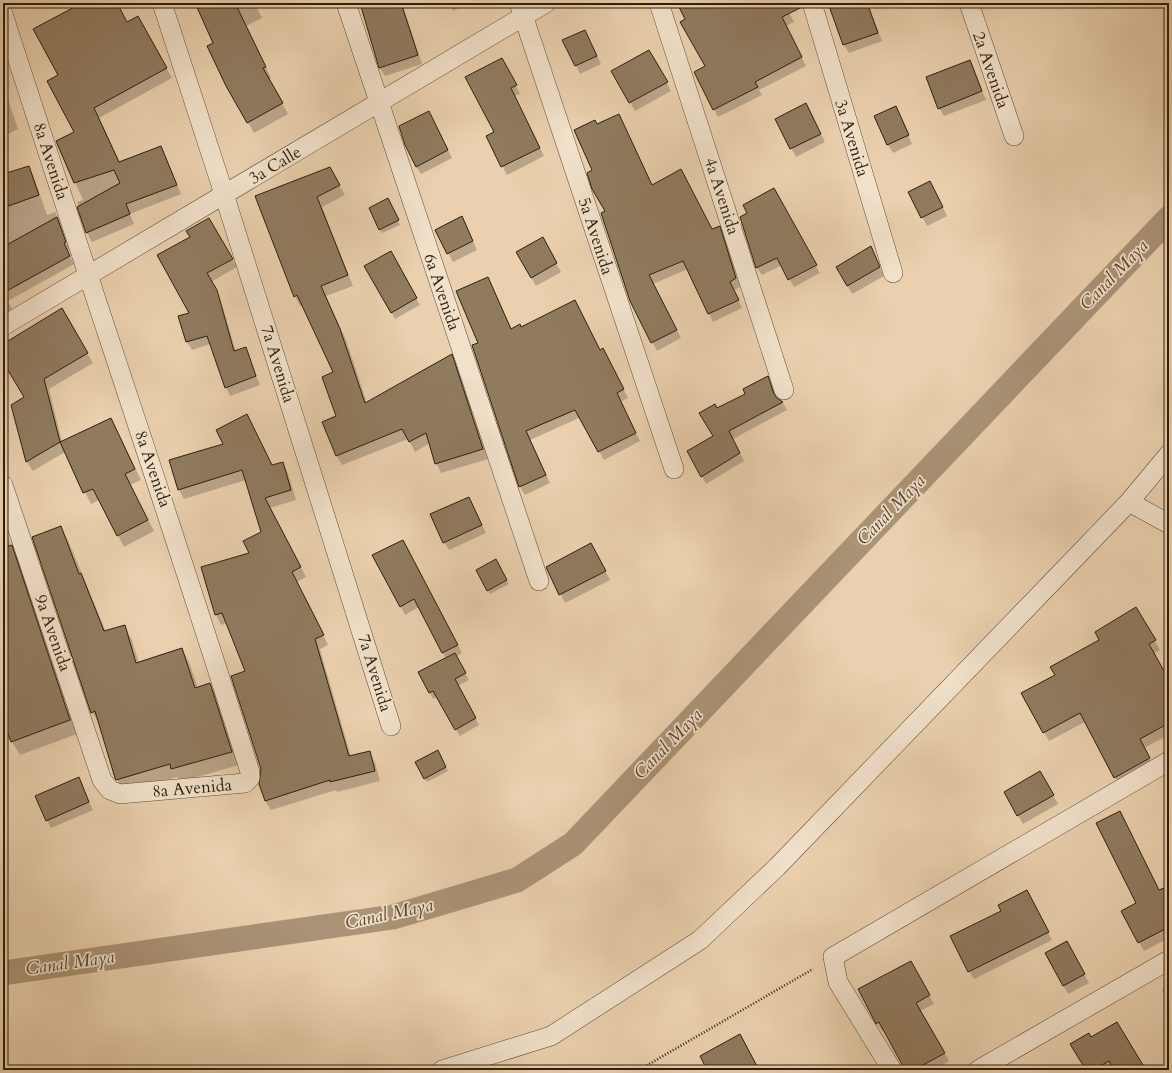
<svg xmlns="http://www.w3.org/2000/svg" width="1172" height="1073" viewBox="0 0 1172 1073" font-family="Cardo,serif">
<rect width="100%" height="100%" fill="#ead0ae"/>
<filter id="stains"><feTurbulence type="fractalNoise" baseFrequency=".005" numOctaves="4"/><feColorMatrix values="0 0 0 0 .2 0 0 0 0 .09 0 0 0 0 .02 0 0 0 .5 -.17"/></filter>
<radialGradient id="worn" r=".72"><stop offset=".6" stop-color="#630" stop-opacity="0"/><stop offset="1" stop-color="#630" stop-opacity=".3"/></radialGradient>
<!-- shadow -->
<path fill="#0003" d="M84,3H116L127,23L137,17L172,78L99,118L120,163L161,147L181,194L130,214L134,224L92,242L87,233L77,202L83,200L57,141L75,133L59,76Z
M196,3H255L262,18L246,26L271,78L268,79L288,114L254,133L227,86L215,43Z
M360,3H402L422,64L385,76L380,68Z
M449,3H468L453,11Z
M678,3H784L794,22L786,26L806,66L759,90L762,95L718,117L714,109L707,67Z
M834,3H868L882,41L849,53L844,45L830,5Z
M589,39L601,64L580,74L564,41Z
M649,51L671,91L635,111L612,71Z
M969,61L986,100L944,116L939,108Z
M507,67L520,94L515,96L544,156L507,175L487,136L495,132Z
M3,95L9,102L18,129L3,137Z
M810,113L825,142L796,157L776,119Z
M619,115L652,185L712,231L719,227L724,236L740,287L734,290L742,308L713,322L688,269L653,284L681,338L657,351L631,301L594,170L597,125Z
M900,116L912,144L893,153L888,145Z
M433,120L452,158L421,174L416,166Z
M28,167L33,175L47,215L55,212L59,220L69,250L67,251L74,264L8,301L12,309L3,314V175Z
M329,168L345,195L322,207L353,286L326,296L346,340L367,403L451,356L457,365L488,459L441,473L436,463L430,443L415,452L408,439L342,465L336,455L337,417L334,372L303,305L300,306L295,296L256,197Z
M935,191L947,216L927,226L910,193Z
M390,203L400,225L382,233L370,208Z
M749,214L782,265L762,275L757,268L741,217Z
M462,217L477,250L453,262L436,230Z
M209,219L237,267L211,282L220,298L236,352L245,349L260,385L230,396L226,387L210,344L192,350L187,342L180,317L190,314L191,238Z
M542,238L561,272L536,286L517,252Z
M871,248L884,276L852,294L837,267Z
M390,253L420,305L395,319L366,266Z
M816,266L820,273L794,287L790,280Z
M488,278L511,329L521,328L575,301L600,351L607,358L628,398L620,402L640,441L604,460L581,417L530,440L550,483L525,495L520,487L473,346L479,343Z
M62,310L93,363L49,389L62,442L111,419L141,480L130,485L154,531L124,547L99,500L91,504L65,452L33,471L27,462L12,405L25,398L3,361V345Z
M768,377L777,399L783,403L787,410L733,439L744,461L706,484L688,451L714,437L717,409L747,394Z
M247,415L272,466L283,463L288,473L296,500L270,508L306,577L297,582L328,645L320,649L351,757L369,752L375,762L380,781L337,792L336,790L271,810L265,801L247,672L227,623L221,625L216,615L202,568L251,554L262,533L246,480L184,499L179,490L224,445Z
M473,506L486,533L449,550L444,542Z
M3,522L12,548L19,560L77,734L20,755L12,742L3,718Z
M60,527L68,540L106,632L124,626L132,640L139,663L182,649L189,662L198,688L210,684L217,697L239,765L180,782L177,777L124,792L117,779L100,725L92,712Z
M407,549L462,653L456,657L469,680L458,686L479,725L460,736L437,697L433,699L419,673L446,659L419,607L405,615L401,606Z
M596,553L610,580L565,603L547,567Z
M496,561L509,584L490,594L477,570Z
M1136,608L1160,650L1154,653L1169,682V735L1144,748L1154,768L1120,786L1085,722L1049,741L1044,732L1056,676L1101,640Z
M437,751L448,771L427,782L416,763Z
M1040,772L1058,804L1023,824L1005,792Z
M78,778L93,810L51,828L47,820Z
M1159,891L1169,899V938L1144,951L1122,911Z
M1031,900L1052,940L974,979L969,971Z
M1071,950L1089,983L1068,994L1046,953Z
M916,970L934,1004L920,1011L949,1061L933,1070H906L884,1030L882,1031L875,1019Z
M1169,986V1002L1162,990Z
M1091,1038L1145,1070H1087Z"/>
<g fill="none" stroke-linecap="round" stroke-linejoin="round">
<!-- canal -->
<path stroke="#aa9376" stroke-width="25" d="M3,973L393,917L517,880L573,844L1169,218"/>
</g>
<!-- building -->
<path fill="#907b5f" stroke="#2e1e0a" d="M82,3H117L127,22L138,16L167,68L94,108L119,162L161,146L177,185L126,204L130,214L86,233L77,207L120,183L114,170L74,183L56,141L74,132L47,81L58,75L33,29Z
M195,3H235L266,67L263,68L283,103L247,123L226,86L207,46L213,43Z
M360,3H401L418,55L379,68Z
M677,3H801L802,7L782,17L802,57L755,82L758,87L713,110L694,72L705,66L680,22L685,19Z
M828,3H867L878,33L843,45Z
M585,30L597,56L575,66L562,40Z
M649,50L668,82L629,103L611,71Z
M502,58L517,85L511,88L540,148L501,167L486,136L494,132L465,77Z
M970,60L982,91L938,109L926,77Z
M806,103L821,134L790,149L775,119Z
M896,106L909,135L887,145L874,116Z
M429,111L448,150L416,167L405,145L399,126Z
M619,114L652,185L681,169L712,229L720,226L736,278L730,282L739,300L708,314L683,261L649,275L677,330L651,343L630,301L601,213L605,211L592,189L587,173L592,170L574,130L595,120L597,124Z
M29,166L39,195L3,208V174Z
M330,167L340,185L317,197L348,275L321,286L340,329L365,403L452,354L483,449L435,464L426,433L409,442L402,429L336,456L322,422L336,416L322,377L333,372L297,295L294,297L255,196Z
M930,181L943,207L921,218L908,192Z
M774,188L817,265L788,280L777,258L756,268L740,217L747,213L743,205Z
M388,198L399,220L379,230L369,208Z
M462,216L473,241L447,254L435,230Z
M57,217L66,242L64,243L70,256L3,293V247Z
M209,218L233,259L207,273L217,290L234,351L246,347L256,376L225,388L207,336L186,342L178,316L189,313L157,255L190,237L186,231Z
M543,237L557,263L531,278L516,252Z
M871,246L880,267L847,286L836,267Z
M391,251L417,298L391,313L364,266Z
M488,277L511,329L520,324L521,327L575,300L600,350L603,348L624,389L617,393L636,433L598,452L575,410L526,431L546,475L519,487L472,345L478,343L456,291Z
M62,308L88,353L44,379L60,442L26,462L11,405L24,397L3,362V344Z
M768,376L774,394L777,398L783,402L729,431L740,453L701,477L687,451L713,436L699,413L715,404L717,408L745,394L743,389Z
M247,414L272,465L283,462L291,490L265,498L301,567L292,572L324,635L315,639L349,756L370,751L375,771L330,782V780L265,801L259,784L261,769L231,676L245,671L222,613L215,615L201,567L249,553L243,541L261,532L242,470L178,490L169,460L223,444L216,430Z
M111,418L135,469L125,474L148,520L117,536L93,489L83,493L60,442Z
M469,497L482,525L443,543L430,514Z
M61,526L79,574L81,573L104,631L125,625L136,663L182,648L195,688L210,683L232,752L171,769L170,764L116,780L115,778L95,711L91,713L32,537Z
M403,540L458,645L442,653L414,599L400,607L372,555Z
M591,543L606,571L559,595L546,567Z
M12,545L70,720L11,742L3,721V548Z
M496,559L507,580L487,591L476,570Z
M1136,607L1156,640L1149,644L1169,680V723L1140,739L1150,758L1114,778L1080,713L1043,733L1021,693L1055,675L1050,667L1099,640L1095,632Z
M455,653L466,673L455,679L476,718L455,730L433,691L429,693L418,672Z
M438,750L446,767L424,779L415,762Z
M1040,771L1054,795L1017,816L1004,792Z
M79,777L89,802L46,821L35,796Z
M1120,811L1159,890L1164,888L1169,898V927L1138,943L1121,911L1136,903L1096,823Z
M1027,890L1049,932L968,972L950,936L1001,911L998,905Z
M1067,941L1085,974L1063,986L1045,953Z
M911,961L930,995L916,1003L945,1053L914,1070H905L879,1022L876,1024L874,1020L858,989Z
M1117,1022L1146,1070H1114L1109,1061L1093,1070H1086L1070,1044L1089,1033L1091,1037Z
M740,1034L759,1070H707L700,1056Z"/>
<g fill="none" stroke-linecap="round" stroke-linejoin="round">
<defs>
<path id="street" d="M162,3L224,194L391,726
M346,3L539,581
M519,3L674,469
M659,3L784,390
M812,3L893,273
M969,3L1014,136
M3,14C84,267 170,518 250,772V778L245,783L120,794L110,790L102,780L3,485
M3,326L546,3
M1129,502L1169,524
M442,1070L551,1036L700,940L777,867L1052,582L1129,502L1169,454
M892,1070L838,982L833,957L1169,761
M978,1070L1169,960"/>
</defs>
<!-- street casing -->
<use href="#street" stroke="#5d4a33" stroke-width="20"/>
<!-- path -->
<path stroke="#2e1e0a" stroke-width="2.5" stroke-dasharray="1 2" stroke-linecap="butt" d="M639,1070L813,969"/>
<!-- street -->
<use href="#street" stroke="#f1e0ca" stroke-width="19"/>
</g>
<g text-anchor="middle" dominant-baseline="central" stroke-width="3.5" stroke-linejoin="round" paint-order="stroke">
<!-- street labels -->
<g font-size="17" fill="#2e1e0a" stroke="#f1e0ca">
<text transform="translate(991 70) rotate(71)">2a Avenida</text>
<text transform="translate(852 138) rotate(73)">3a Avenida</text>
<text transform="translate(51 161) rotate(72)">8a Avenida</text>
<text transform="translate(275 165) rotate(-31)">3a Calle</text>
<text transform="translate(722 196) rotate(72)">4a Avenida</text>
<text transform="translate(596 236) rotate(72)">5a Avenida</text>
<text transform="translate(442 292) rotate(71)">6a Avenida</text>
<text transform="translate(278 364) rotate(73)">7a Avenida</text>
<text transform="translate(153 469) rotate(71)">8a Avenida</text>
<text transform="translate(53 633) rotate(71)">9a Avenida</text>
<text transform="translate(375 673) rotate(73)">7a Avenida</text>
<text transform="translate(192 788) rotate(-5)">8a Avenida</text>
</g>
<!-- water labels -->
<g font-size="18" font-style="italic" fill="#594730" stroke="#f1e0ca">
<text transform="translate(1114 275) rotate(-46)">Canal Maya</text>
<text transform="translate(891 510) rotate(-46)">Canal Maya</text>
<text transform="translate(668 744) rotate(-46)">Canal Maya</text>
<text transform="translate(389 914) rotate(-12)">Canal Maya</text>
<text transform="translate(70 963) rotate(-8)">Canal Maya</text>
</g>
</g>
<!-- margin -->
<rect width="1172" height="1073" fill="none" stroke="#ead0ae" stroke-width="16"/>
<rect x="4" y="4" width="1164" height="1065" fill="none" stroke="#2e1e0a" stroke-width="2"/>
<rect x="8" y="8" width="1156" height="1057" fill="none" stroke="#2e1e0a"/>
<rect width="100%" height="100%" filter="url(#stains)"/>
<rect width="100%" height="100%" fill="url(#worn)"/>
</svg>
